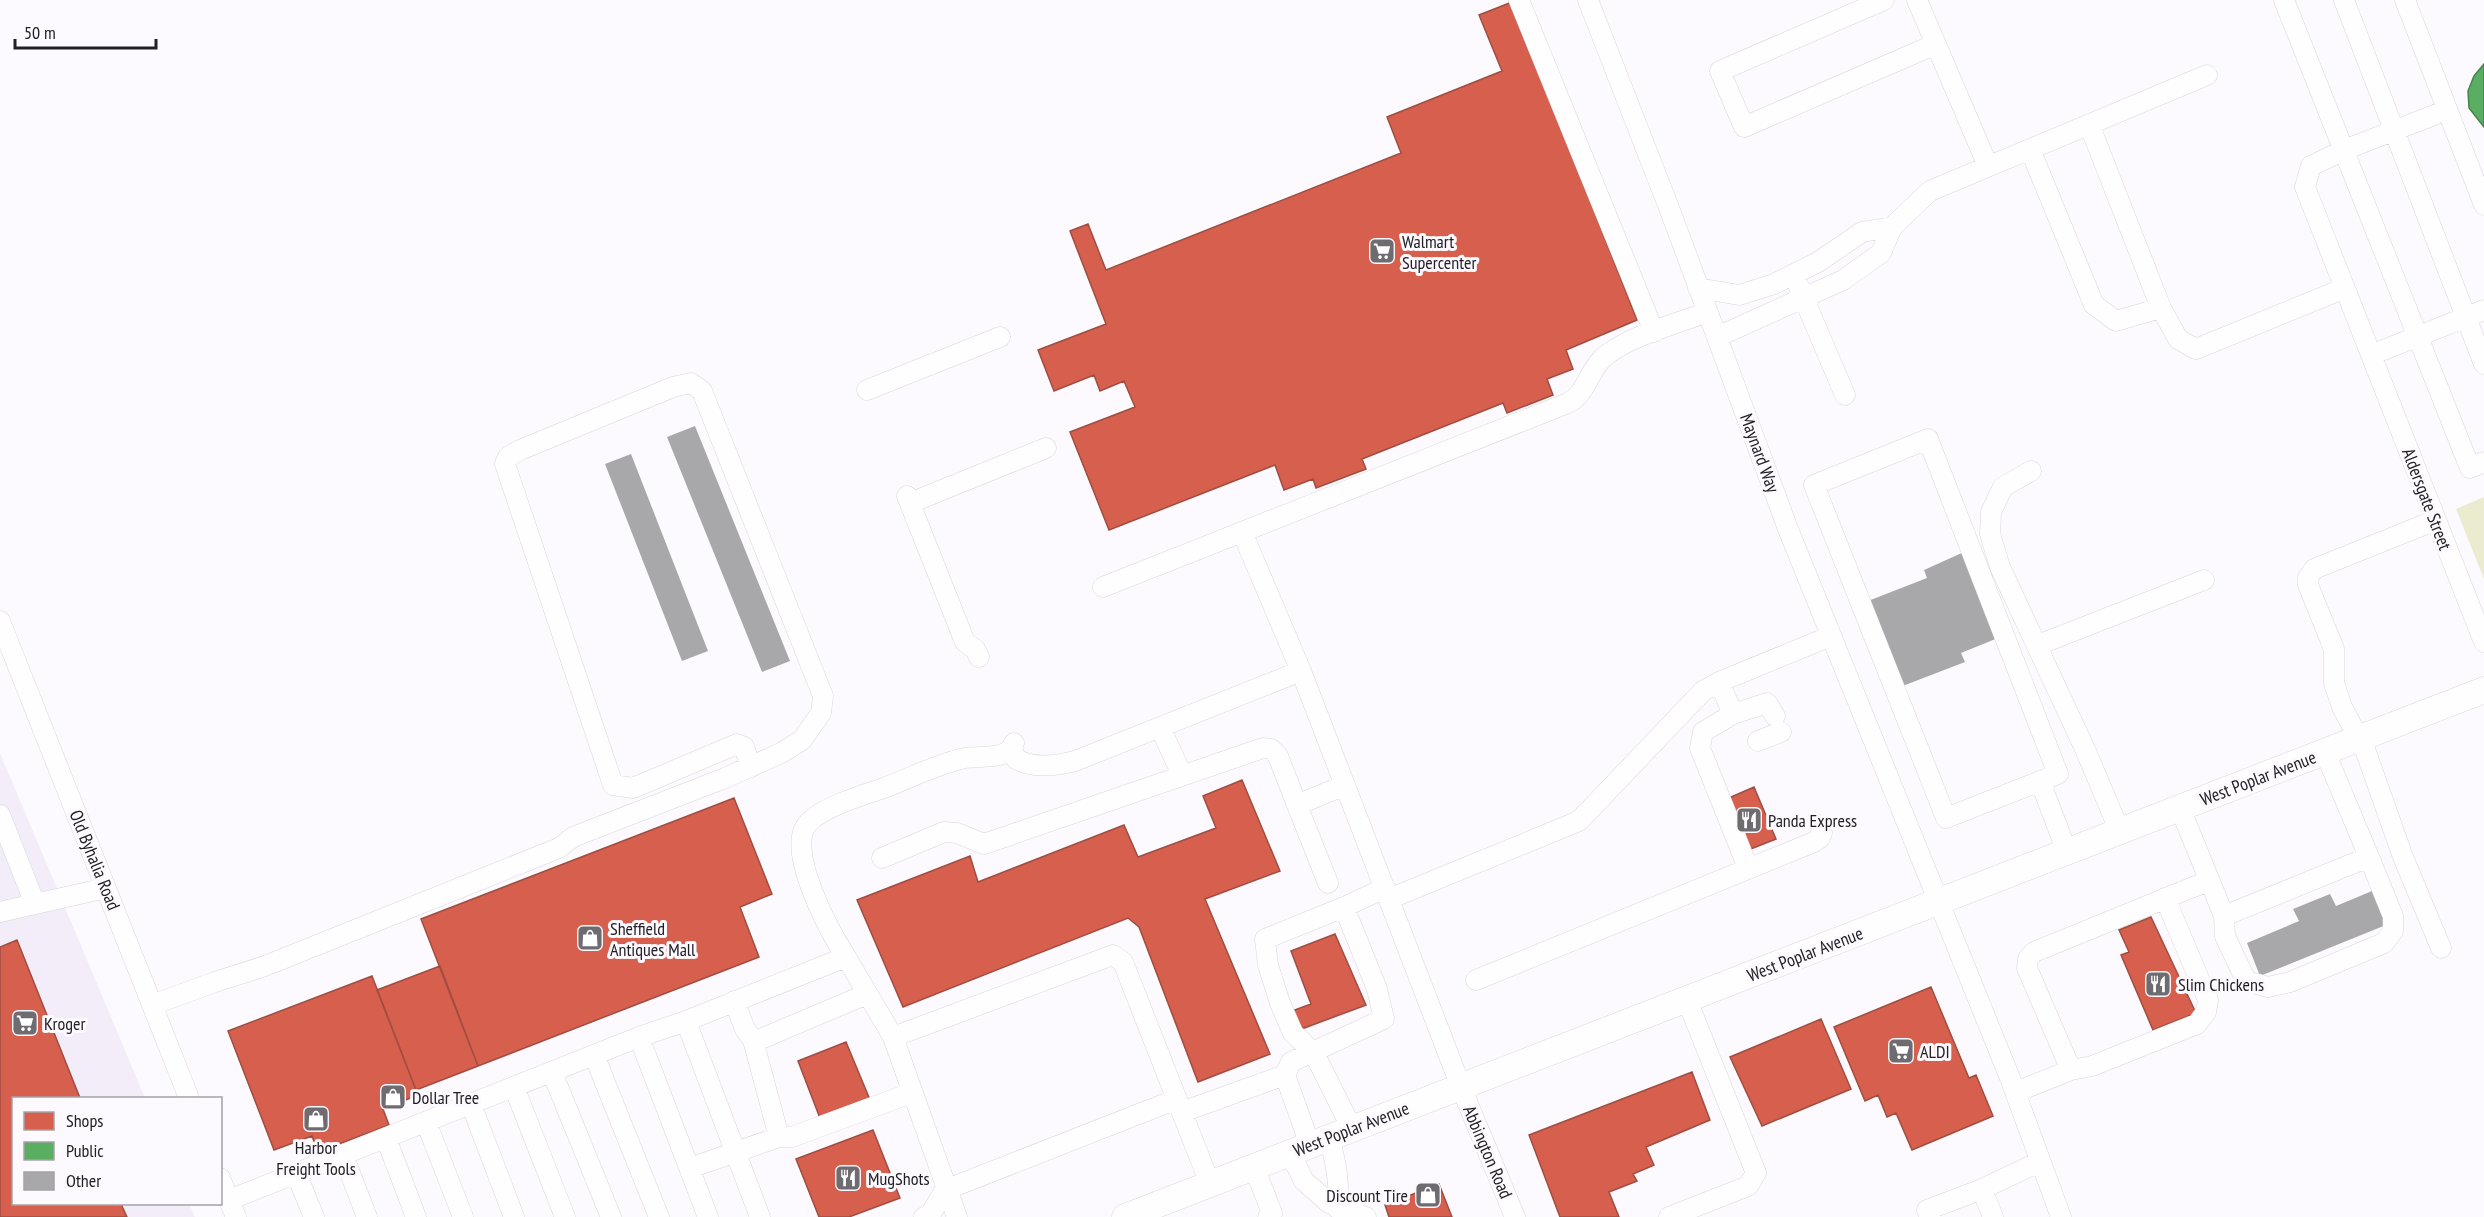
<svg xmlns="http://www.w3.org/2000/svg" width="2484" height="1217" viewBox="0 0 2484 1217" font-family="'PT Sans Narrow',sans-serif">
<rect width="100%" height="100%" fill="#fcfafe"/>
<!-- built -->
<path fill="#f2edf8" d="M0,753L145,1098H14V1204H189L195,1217H0Z"/>
<!-- green -->
<path fill="#eaebcf" d="M2484,497V579L2456,509Z"/>
<!-- shops -->
<path fill="#d6604d" stroke="#a04d41" stroke-width="1.5" d="M1512,2L1637,320L1566,350L1573,369L1547,379L1553,395L1507,413L1503,403L1362,459L1366,469L1316,488L1313,479L1284,490L1275,465L1109,530L1070,432L1135,407L1124,381L1100,391L1094,375L1054,391L1038,350L1106,324L1070,231L1088,224L1106,270L1401,153L1387,117L1502,71L1479,15Z
M1242,780L1280,871L1205,899L1270,1054L1198,1082L1139,927L1128,918L903,1007L857,900L970,856L978,882L1124,825L1138,857L1216,828L1203,796Z
M1754,787L1776,839L1743,852L1722,801Z
M734,798L772,894L740,907L759,957L478,1066L421,919Z
M2151,917L2196,1013L2153,1030L2121,955L2129,952L2119,930Z
M1335,934L1366,1005L1299,1030L1292,1011L1311,1004L1291,951Z
M17,940L80,1098H14V1204H121L127,1217H0V947Z
M440,966L478,1066L416,1090L377,990Z
M372,976L418,1095L383,1109L389,1125L318,1152L312,1136L274,1150L228,1031Z
M1931,987L1969,1078L1976,1075L1993,1116L1912,1150L1896,1113L1887,1117L1878,1095L1865,1101L1834,1027Z
M1821,1019L1851,1089L1762,1126L1730,1057Z
M846,1042L873,1107L823,1126L798,1061Z
M1692,1072L1710,1120L1646,1147L1654,1165L1633,1174L1637,1181L1609,1192L1619,1217H1560L1529,1135Z
M873,1130L900,1198L849,1217H819L796,1159Z
M1439,1184L1452,1217H1389L1385,1205Z"/>
<!-- public -->
<path fill="#5aae61" stroke="#49834f" stroke-width="1.5" d="M2484,64V127L2469,108L2468,91L2474,76Z"/>
<!-- building -->
<path fill="#a8a8aa" d="M695,426L790,661L762,672L667,437Z
M631,454L708,651L682,661L605,464Z
M1964,552L1998,638L1961,653L1965,662L1900,687L1868,601L1927,578L1924,570Z
M2372,891L2386,925L2260,976L2247,943L2299,921L2293,909L2330,894L2336,906Z"/>
<g fill="none" stroke-linecap="round" stroke-linejoin="round">
<defs>
<path id="minor" d="M1519,0L1654,332
M1588,0L1671,213L1788,529L2010,1078L2061,1217
M1884,0L1720,71L1744,127L1936,44
M1917,0L1988,166
M2284,0L2470,468L2484,462
M2344,0L2484,364
M2405,0L2484,205
M2447,110L2344,150L2311,166L2305,187L2484,642
M2089,124L2161,308
M2030,149L2094,305L2116,321L2161,308L2178,339L2196,349L2345,288
M1799,287L1845,395
M1698,288L1739,295L1774,284L1818,262L1862,232L1892,227
M1717,337L1843,280L1881,253L1892,227L1930,191L2207,75
M2371,355L2484,310
M867,390L1000,337
M1928,439L2058,774L1946,818L1814,485Z
M2031,471L2003,487L1991,512L1990,534L2000,567L2085,749L2120,832
M907,496L965,642L975,649L979,657
M910,503L1046,448
M1242,532L1301,671L1461,1087L1515,1217
M1103,587L1568,403C1586,395 1589,369 1605,356C1634,334 1674,325 1707,312
M0,621L189,1098
M2038,645L2204,580
M1719,682L1733,714L1703,732L1700,748L1748,868
M1733,714L1767,703L1775,716
M1160,727L1182,775
M2361,738L2403,857L2441,948
M2359,739L2342,707L2334,683V649L2308,585V578L2314,569L2436,520
M1758,741L1781,732
M1012,749L1016,759C1034,769 1056,766 1075,761L1301,671
M2040,781L2067,852
M1297,805L1328,883
M2180,808L2224,916L2369,857L2325,752
M0,815L35,904L106,888
M882,858L944,832L957,833L984,844L1263,748L1271,749L1278,756L1297,805L1345,785
M1389,899L1579,821L1703,691L1719,682L1831,636
M1344,907L1265,939L1268,965L1280,1003L1293,1033L1314,1053L1352,1129
M0,912L35,904
M2224,916L2225,936L2246,981L2268,987L2290,982L2384,943L2393,931V916L2369,857
M846,957C830,932 783,847 809,822C825,806 863,795 884,788C910,778 937,764 965,758C981,755 1008,761 1014,743
M1476,980L1814,842L1820,838L1822,833L1819,825
M734,1001L745,1029L753,1040L763,1038L867,994
M152,1005L215,982L265,966L529,860L559,848L573,837L725,778L781,753L802,740L821,713L823,696L702,391L691,383L673,387L520,450L508,457L505,464L613,785L633,788L737,744L744,747L751,767
M686,1021L846,957L893,1037L957,1217
M639,1037L686,1021L760,1217
M893,1037L1113,955L1123,962L1210,1184
M753,1040L779,1137
M594,1055L659,1217
M2071,1070L2027,968L2028,959L2034,952L2208,881
M552,1072L611,1217
M1285,1075L1310,1145
M514,1087L565,1217
M2016,1092L2071,1070L2092,1066L2197,1024L2206,1012L2208,1000L2165,898
M471,1104L514,1217
M1182,1112L1285,1075L1291,1062L1384,1019L1377,989L1344,907L1385,888
M426,1122L463,1217
M386,1138L416,1217
M1329,1138C1336,1162 1340,1182 1337,1208
M1290,1153L1304,1181L1329,1203L1366,1217
M343,1155L367,1217
M1254,1167L1272,1213L1268,1217
M690,1168L779,1137H792L911,1093
M296,1173L314,1217
M220,1178L236,1217
M1982,1189L1993,1217
M229,1200L639,1037L708,1217
M924,1217L930,1215L945,1190L1177,1099
M1669,1217L1748,1186L1756,1173L1687,1000
M1930,1217L1927,1210L1982,1189L2039,1162"/>
<path id="major" d="M1125,1217L2484,690"/>
</defs>
<!-- minor casing -->
<use href="#minor" stroke="#d7d6d9" stroke-width="21"/>
<!-- major casing -->
<use href="#major" stroke="#d7d6d9" stroke-width="27"/>
<!-- minor -->
<use href="#minor" stroke="#fffeff" stroke-width="20"/>
<!-- major -->
<use href="#major" stroke="#fffeff" stroke-width="26"/>
</g>
<!-- icons -->
<defs>
<symbol id="supermarket-square" viewBox="-11 -11 22 22"><rect x="-9" y="-9" width="18" height="18" rx="4" fill="#6e6c70" stroke="#fcf9ff"/><path d="M-6-5.5h2.5l.6 2H6L4.5 2H-2.5L-4.4-4H-6ZM-1.5 3.2a1.3 1.3 0 1 0 .1 0ZM3 3.2a1.3 1.3 0 1 0 .1 0Z" fill="#fff"/></symbol>
<symbol id="restaurant-square" viewBox="-11 -11 22 22"><rect x="-9" y="-9" width="18" height="18" rx="4" fill="#6e6c70" stroke="#fcf9ff"/><path d="M-5-6h1v4h1v-4h1v4h1v-4h1v5L-1.5 .5V6h-2V.5L-5-1ZM5-6V6H3V1.5H1.5Q1.5-4 5-6Z" fill="#fff"/></symbol>
<symbol id="shop-square" viewBox="-11 -11 22 22"><rect x="-9" y="-9" width="18" height="18" rx="4" fill="#6e6c70" stroke="#fcf9ff"/><path d="M-5-2.5h2.3a2.7 3.5 0 0 1 5.4 0H5L5.5 6h-11ZM-1.5-2.5h3a1.5 2.3 0 0 0-3 0Z" fill="#fff"/></symbol>
</defs>
<g fill-rule="evenodd">
<use href="#supermarket-square" x="1367" y="236" width="30" height="30"/>
<use href="#restaurant-square" x="1734" y="805" width="30" height="30"/>
<use href="#shop-square" x="575" y="923" width="30" height="30"/>
<use href="#restaurant-square" x="2143" y="969" width="30" height="30"/>
<use href="#supermarket-square" x="10" y="1008" width="30" height="30"/>
<use href="#supermarket-square" x="1886" y="1036" width="30" height="30"/>
<use href="#shop-square" x="378" y="1082" width="30" height="30"/>
<use href="#shop-square" x="301" y="1104" width="30" height="30"/>
<use href="#restaurant-square" x="833" y="1163" width="30" height="30"/>
<use href="#shop-square" x="1413" y="1180" width="30" height="30"/>
</g>
<g text-anchor="middle" dominant-baseline="central" stroke-width="6" stroke-linejoin="round" paint-order="stroke">
<!-- poi labels -->
<g font-size="18" fill="#222024" stroke="#fcf9ff" text-anchor="start">
<text x="1402" y="241">Walmart<tspan x="1402" dy="21">Supercenter</tspan></text>
<text x="1768" y="820">Panda Express</text>
<text x="610" y="928">Sheffield<tspan x="610" dy="21">Antiques Mall</tspan></text>
<text x="2178" y="984">Slim Chickens</text>
<text x="44" y="1023">Kroger</text>
<text x="1920" y="1051">ALDI</text>
<text x="412" y="1097">Dollar Tree</text>
<text x="316" y="1147" text-anchor="middle">Harbor<tspan x="316" dy="21">Freight Tools</tspan></text>
<text x="868" y="1178">MugShots</text>
<text x="1408" y="1195" text-anchor="end">Discount Tire</text>
</g>
<!-- street labels -->
<g font-size="18" fill="#222024" stroke="#fcf9ff">
<text transform="translate(1760 453) rotate(70)">Maynard Way</text>
<text transform="translate(2427 499) rotate(69)">Aldersgate Street</text>
<text transform="translate(2258 778) rotate(-21)">West Poplar Avenue</text>
<text transform="translate(95 860) rotate(68)">Old Byhalia Road</text>
<text transform="translate(1805 954) rotate(-21)">West Poplar Avenue</text>
<text transform="translate(1351 1129) rotate(-21)">West Poplar Avenue</text>
<text transform="translate(1488 1152) rotate(67)">Abbington Road</text>
</g>
</g>
<!-- legend -->
<rect x="12" y="1097" width="210" height="108" fill="#fcf9ff" stroke="#a5a2a7" stroke-width="1.5"/>
<rect x="24" y="1112" width="30" height="18" fill="#d6604d" stroke="#a5a2a7" stroke-width="1.5"/>
<text x="66" y="1127" font-size="18" fill="#222024">Shops</text>
<rect x="24" y="1142" width="30" height="18" fill="#5aae61" stroke="#a5a2a7" stroke-width="1.5"/>
<text x="66" y="1157" font-size="18" fill="#222024">Public</text>
<rect x="24" y="1172" width="30" height="18" fill="#a8a8aa" stroke="#a5a2a7" stroke-width="1.5"/>
<text x="66" y="1187" font-size="18" fill="#222024">Other</text>
<!-- scale -->
<path d="M15 39v9h141v-9" fill="none" stroke="#222024" stroke-width="3"/>
<text x="24" y="39" font-size="18" fill="#222024" stroke="#fcf9ff" stroke-width="4.5" paint-order="stroke">50 m</text>
</svg>
